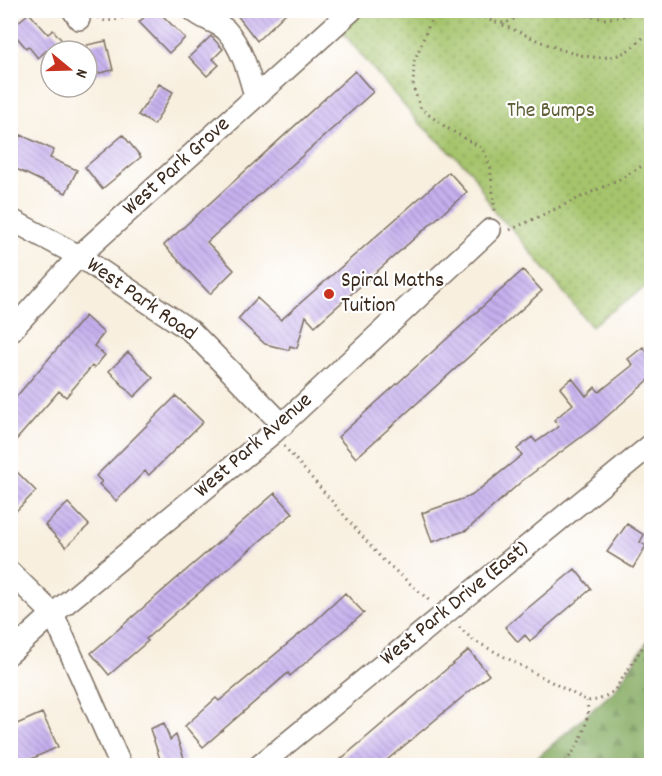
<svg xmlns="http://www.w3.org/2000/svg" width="662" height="776" viewBox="0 0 662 776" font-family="Dekko,sans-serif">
<defs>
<pattern id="forest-firs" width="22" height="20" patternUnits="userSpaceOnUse" patternTransform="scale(1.5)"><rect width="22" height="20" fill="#84aa60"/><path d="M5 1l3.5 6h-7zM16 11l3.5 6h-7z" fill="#6d8b4f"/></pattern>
<pattern id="park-dots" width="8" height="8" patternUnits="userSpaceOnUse" patternTransform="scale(1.5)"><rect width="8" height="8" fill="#a5c46c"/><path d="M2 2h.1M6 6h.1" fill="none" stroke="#889f58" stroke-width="1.8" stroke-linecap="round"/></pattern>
<pattern id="building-back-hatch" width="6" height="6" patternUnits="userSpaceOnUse" patternTransform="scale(1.5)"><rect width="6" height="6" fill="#c6b0ef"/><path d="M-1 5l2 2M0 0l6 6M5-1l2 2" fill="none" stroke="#a28fc1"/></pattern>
</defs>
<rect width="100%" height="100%" fill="#fff"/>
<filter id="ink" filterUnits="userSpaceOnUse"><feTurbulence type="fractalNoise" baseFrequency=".0167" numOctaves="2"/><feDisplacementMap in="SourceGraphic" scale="12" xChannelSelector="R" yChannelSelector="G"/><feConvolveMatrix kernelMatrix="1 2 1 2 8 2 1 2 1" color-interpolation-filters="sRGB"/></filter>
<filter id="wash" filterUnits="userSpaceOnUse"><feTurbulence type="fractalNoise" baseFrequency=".008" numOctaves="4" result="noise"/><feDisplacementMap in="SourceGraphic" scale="24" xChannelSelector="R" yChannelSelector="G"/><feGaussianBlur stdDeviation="1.35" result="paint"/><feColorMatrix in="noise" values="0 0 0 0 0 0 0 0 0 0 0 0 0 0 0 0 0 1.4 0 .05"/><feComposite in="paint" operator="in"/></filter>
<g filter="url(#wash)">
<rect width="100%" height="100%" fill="#f8efdf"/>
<!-- forest -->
<path fill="url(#forest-firs)" stroke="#606a3f" stroke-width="1.5" d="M651,636V765H529L614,691Z"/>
<!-- park -->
<path fill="url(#park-dots)" stroke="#707745" stroke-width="1.5" d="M352,10L651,11V283L591,326L513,230L495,213L471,171L418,122L336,25Z"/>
<g id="blocks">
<!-- building -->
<path fill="url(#building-back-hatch)" d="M152,10H157L185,38L169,53L139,22Z
M233,10H289L257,41Z
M29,13L48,34L53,30L71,51H46L38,58L28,46L26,48L10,29Z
M211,36L223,49L213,59L219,65L207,76L189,57Z
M106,41L113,70L87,76V45Z
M355,71L373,92L207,242L234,270L210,294L164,245Z
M159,84L173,92L154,125L138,115Z
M21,135L54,150L50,158L77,170L66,193L10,166V139L17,143Z
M123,135L141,157L102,189L85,167Z
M449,172L467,192L315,326L306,316L297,348L290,346L289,350L265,344L238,319L257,298L281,320Z
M523,270L542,291L356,458L338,437Z
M85,316L104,333L94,346L105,355L94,368L92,366L66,397L59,391L10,447V404Z
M643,347L651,357V378L596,426L522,481L467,530L432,542L422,513L471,496L522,455L517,449L532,437L536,442L559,426L554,420L573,404L560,388L572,378L586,396L595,387L599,392L633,365L628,359Z
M128,352L153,378L134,397L109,371Z
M176,396L203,422L149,475L145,471L116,501L99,484L102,482L96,476Z
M10,465L36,491L10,517Z
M275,493L293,513L180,609L146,639L148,641L109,675L91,653Z
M68,503L89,525L66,547L45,525Z
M627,524L644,535L640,542L646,546L633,568L607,552Z
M575,569L591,589L530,641L525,635L518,642L505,627Z
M345,593L364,613L290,676L288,673L203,747L185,726L216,698L219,701L314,622Z
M469,650L489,675L381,765H334Z
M42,713L58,747L18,765L10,748V727Z
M164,723L170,740L176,735L185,761L162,765L150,729Z"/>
</g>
</g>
<g filter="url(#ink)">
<use href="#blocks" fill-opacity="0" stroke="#7d6f62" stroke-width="1.5"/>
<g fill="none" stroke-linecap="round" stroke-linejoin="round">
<defs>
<path id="minor" d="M73,10L79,19
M193,10C203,20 216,21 226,30C242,47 249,74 255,96
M10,219L79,256L191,331L283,425
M10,332L79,256L352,10
M10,572L53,614L121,766
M10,653L53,614L273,433L490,230
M259,766L652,444"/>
</defs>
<!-- minor casing -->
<use href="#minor" stroke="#7d6f62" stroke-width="24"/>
<!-- path -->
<path stroke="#7d6f62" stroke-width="3" stroke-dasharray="1.5 4.5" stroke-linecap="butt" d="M435,10L414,62L413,87L421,109L447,128L483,149L490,166L495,212
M468,10C491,20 505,33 523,10
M557,10L604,19L652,11
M98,18L105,21L121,19L127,10
M503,25C534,38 590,69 623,53C633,49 643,37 652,29
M510,230L620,179L652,160
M284,446L382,559L431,602
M459,627L473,640L587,701L599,700L614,691L652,633
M561,766C578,751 591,722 587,701"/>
<!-- minor -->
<use href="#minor" stroke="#fff" stroke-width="21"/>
</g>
</g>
<!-- markers -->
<circle fill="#c8321e" stroke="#fff" stroke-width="2" cx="329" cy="294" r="6"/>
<g text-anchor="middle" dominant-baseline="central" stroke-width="4.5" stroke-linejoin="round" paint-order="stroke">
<!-- park labels -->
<g font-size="22" fill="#606039" stroke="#fff">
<text x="551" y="111">The Bumps</text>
</g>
<!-- street labels -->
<g font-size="22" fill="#3b2a1e" stroke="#fff">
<text transform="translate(177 167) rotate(-42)">West Park Grove</text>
<text transform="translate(141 300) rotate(35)">West Park Road</text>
<text transform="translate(254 446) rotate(-41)">West Park Avenue</text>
<text transform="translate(455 604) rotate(-39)">West Park Drive (East)</text>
</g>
<!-- poi labels -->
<g font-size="22" fill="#3b2a1e" stroke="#fff" text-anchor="start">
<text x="341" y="281">Spiral Maths<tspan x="341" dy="25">Tuition</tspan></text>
</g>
</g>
<!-- margin -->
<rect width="662" height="776" fill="none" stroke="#fff" stroke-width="36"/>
<!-- north arrow -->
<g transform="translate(69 69) rotate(109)"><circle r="28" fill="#ffffff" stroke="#b1aaa5" stroke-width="1.5"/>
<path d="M0-4.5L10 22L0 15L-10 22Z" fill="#c8321e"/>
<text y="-9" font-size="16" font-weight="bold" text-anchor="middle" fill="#3b2a1e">N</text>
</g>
</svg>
